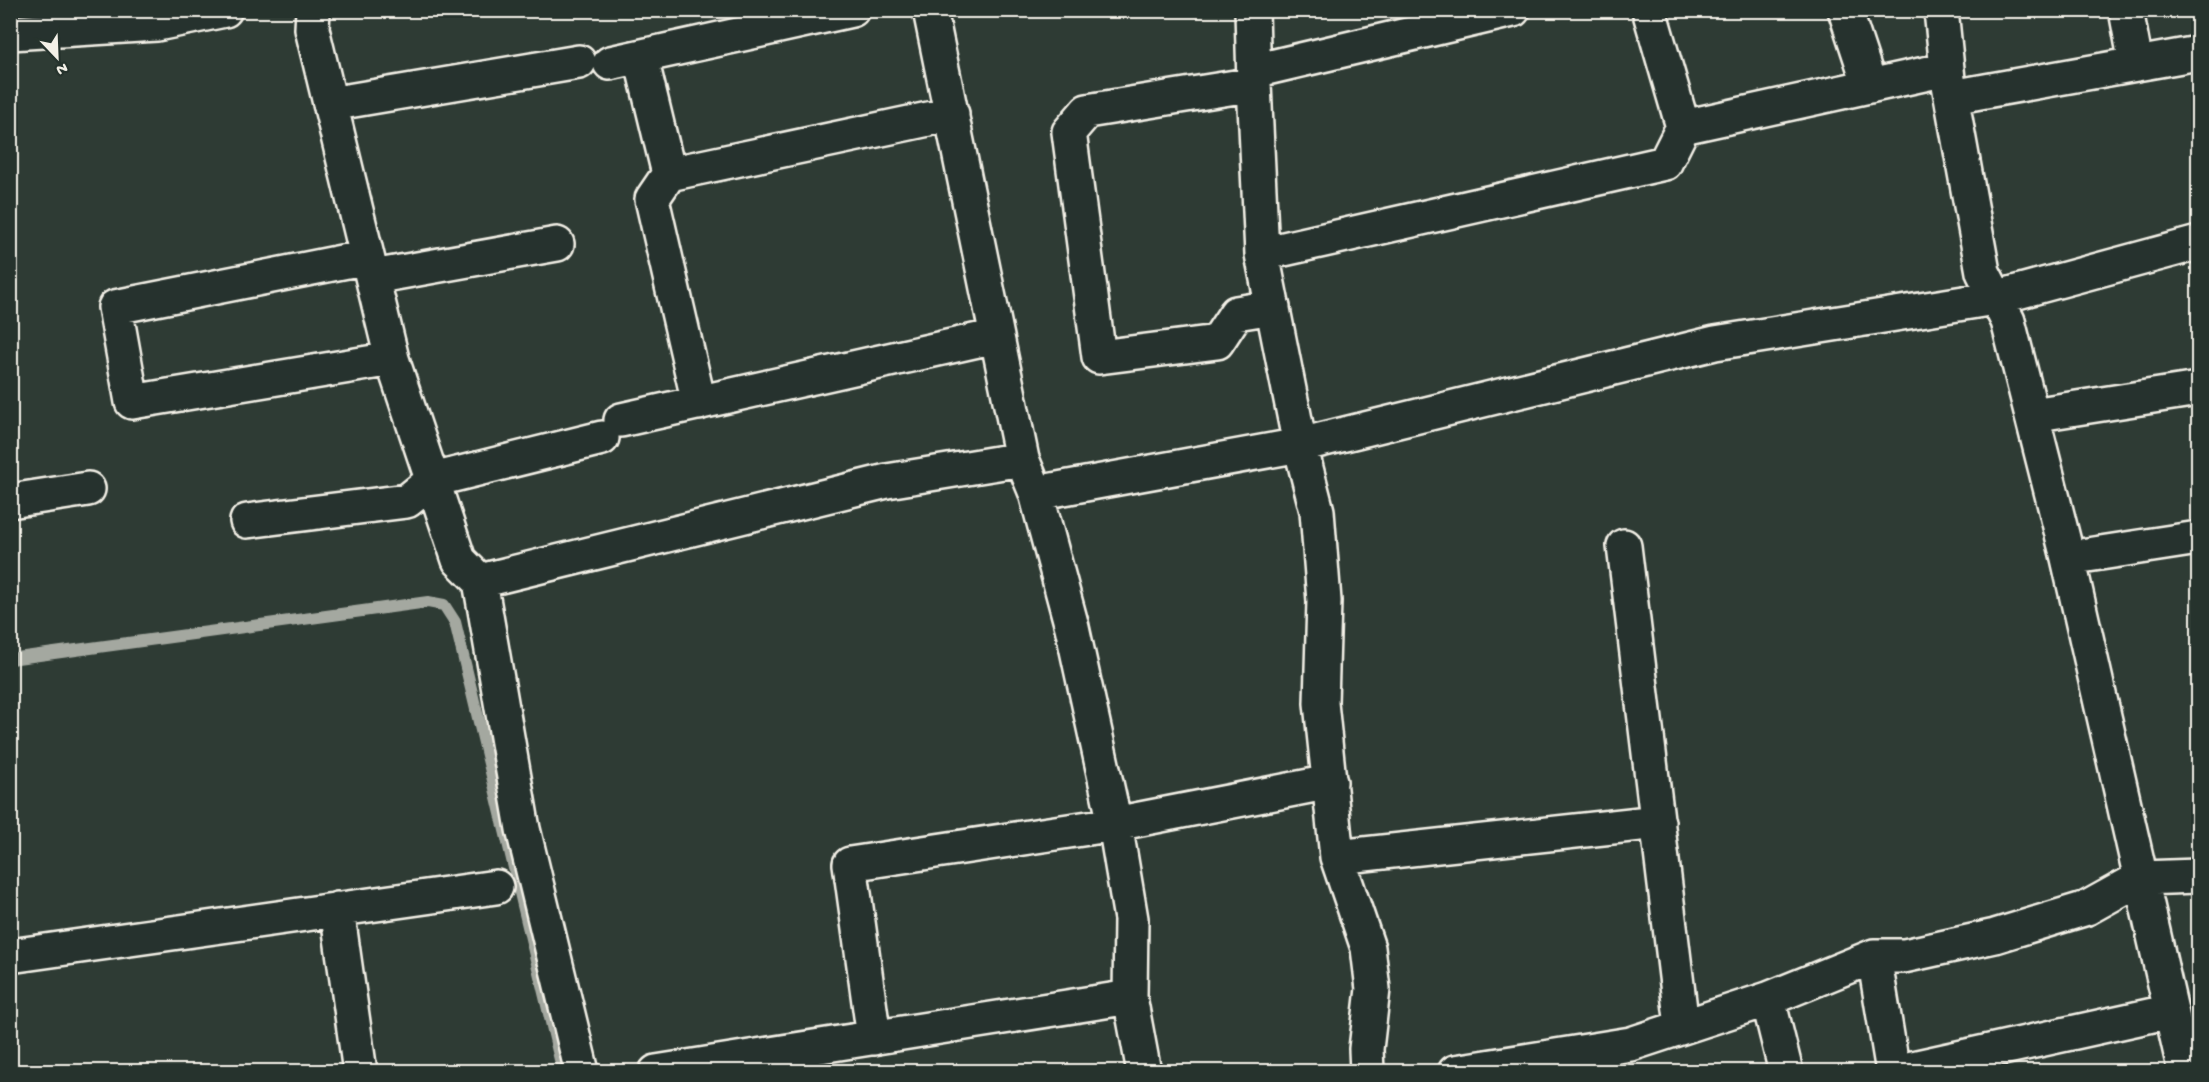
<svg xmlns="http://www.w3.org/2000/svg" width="2209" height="1082" viewBox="0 0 2209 1082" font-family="'Gochi Hand',sans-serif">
<rect width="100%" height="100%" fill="#2e3b34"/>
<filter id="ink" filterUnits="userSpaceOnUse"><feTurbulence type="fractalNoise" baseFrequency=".0167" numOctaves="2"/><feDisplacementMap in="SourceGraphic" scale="12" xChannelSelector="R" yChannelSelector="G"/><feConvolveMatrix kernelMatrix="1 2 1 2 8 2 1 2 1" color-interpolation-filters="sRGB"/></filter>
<g filter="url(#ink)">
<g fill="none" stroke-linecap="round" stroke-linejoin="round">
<!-- stream -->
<path stroke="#a4a8a0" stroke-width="12" d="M10,659L428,602L444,605L455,622L563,1072"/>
<defs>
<path id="minor" d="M313,10L312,29L392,359L459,560L480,581L523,829L582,1072
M930,10L1022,459L1036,493L1072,627L1115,824L1131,919L1130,997L1144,1072
M1252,10L1254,84
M1649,10L1683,127
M1845,10L1870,86
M1941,10L1948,79L1983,272L2008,321L2068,558L2185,1072
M2126,10L2136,64
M10,33L157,24L225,10
M641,58L669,174L652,199L699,403
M610,63L852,10
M1254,71L1513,10
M1952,97L2198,53
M330,104L579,62
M669,174L952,114
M1262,254L1254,84L1087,111L1069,132L1099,357L1217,342L1236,313L1273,307
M367,257L115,307L132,402L392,359
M373,277L557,244
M2032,415L2198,389
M621,420L996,336
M1036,493L1300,445L1715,343L1995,298L2198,243
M10,501L88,489
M247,521L407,501L433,480L602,438
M1624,546L1682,1026
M2068,558L2198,538
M480,581L887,481L1022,459
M1337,857L1658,822
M337,909L360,1072
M10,956L496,887
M1874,956L1893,1072
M1768,999L1786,1072
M874,1038L850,864L1115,824L1330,782
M656,1072L1130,997
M1367,1072L1366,1049L1373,989L1368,948L1337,857L1321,703L1324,601L1317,511L1300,445L1262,254L1665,163L1683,127L1947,69
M1455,1072L1631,1044L1768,999L1874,956H1904L1995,936L2087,908L2141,878L2198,876
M1894,1072L2171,1011"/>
</defs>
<!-- minor casing -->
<use href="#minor" stroke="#f4f1e8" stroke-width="38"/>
<!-- minor -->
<use href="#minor" stroke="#26332d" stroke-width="33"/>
</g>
</g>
<!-- margin -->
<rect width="2209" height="1082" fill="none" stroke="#26332d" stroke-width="36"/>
<rect x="18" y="18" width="2173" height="1046" fill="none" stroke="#f4f1e8" stroke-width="2" filter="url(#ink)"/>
<!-- north arrow -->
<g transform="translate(57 57) rotate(157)" stroke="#26332d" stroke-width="4.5" paint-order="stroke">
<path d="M0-4.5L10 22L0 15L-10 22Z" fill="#f4f1e8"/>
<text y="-9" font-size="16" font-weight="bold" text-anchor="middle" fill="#f4f1e8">N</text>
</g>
</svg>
